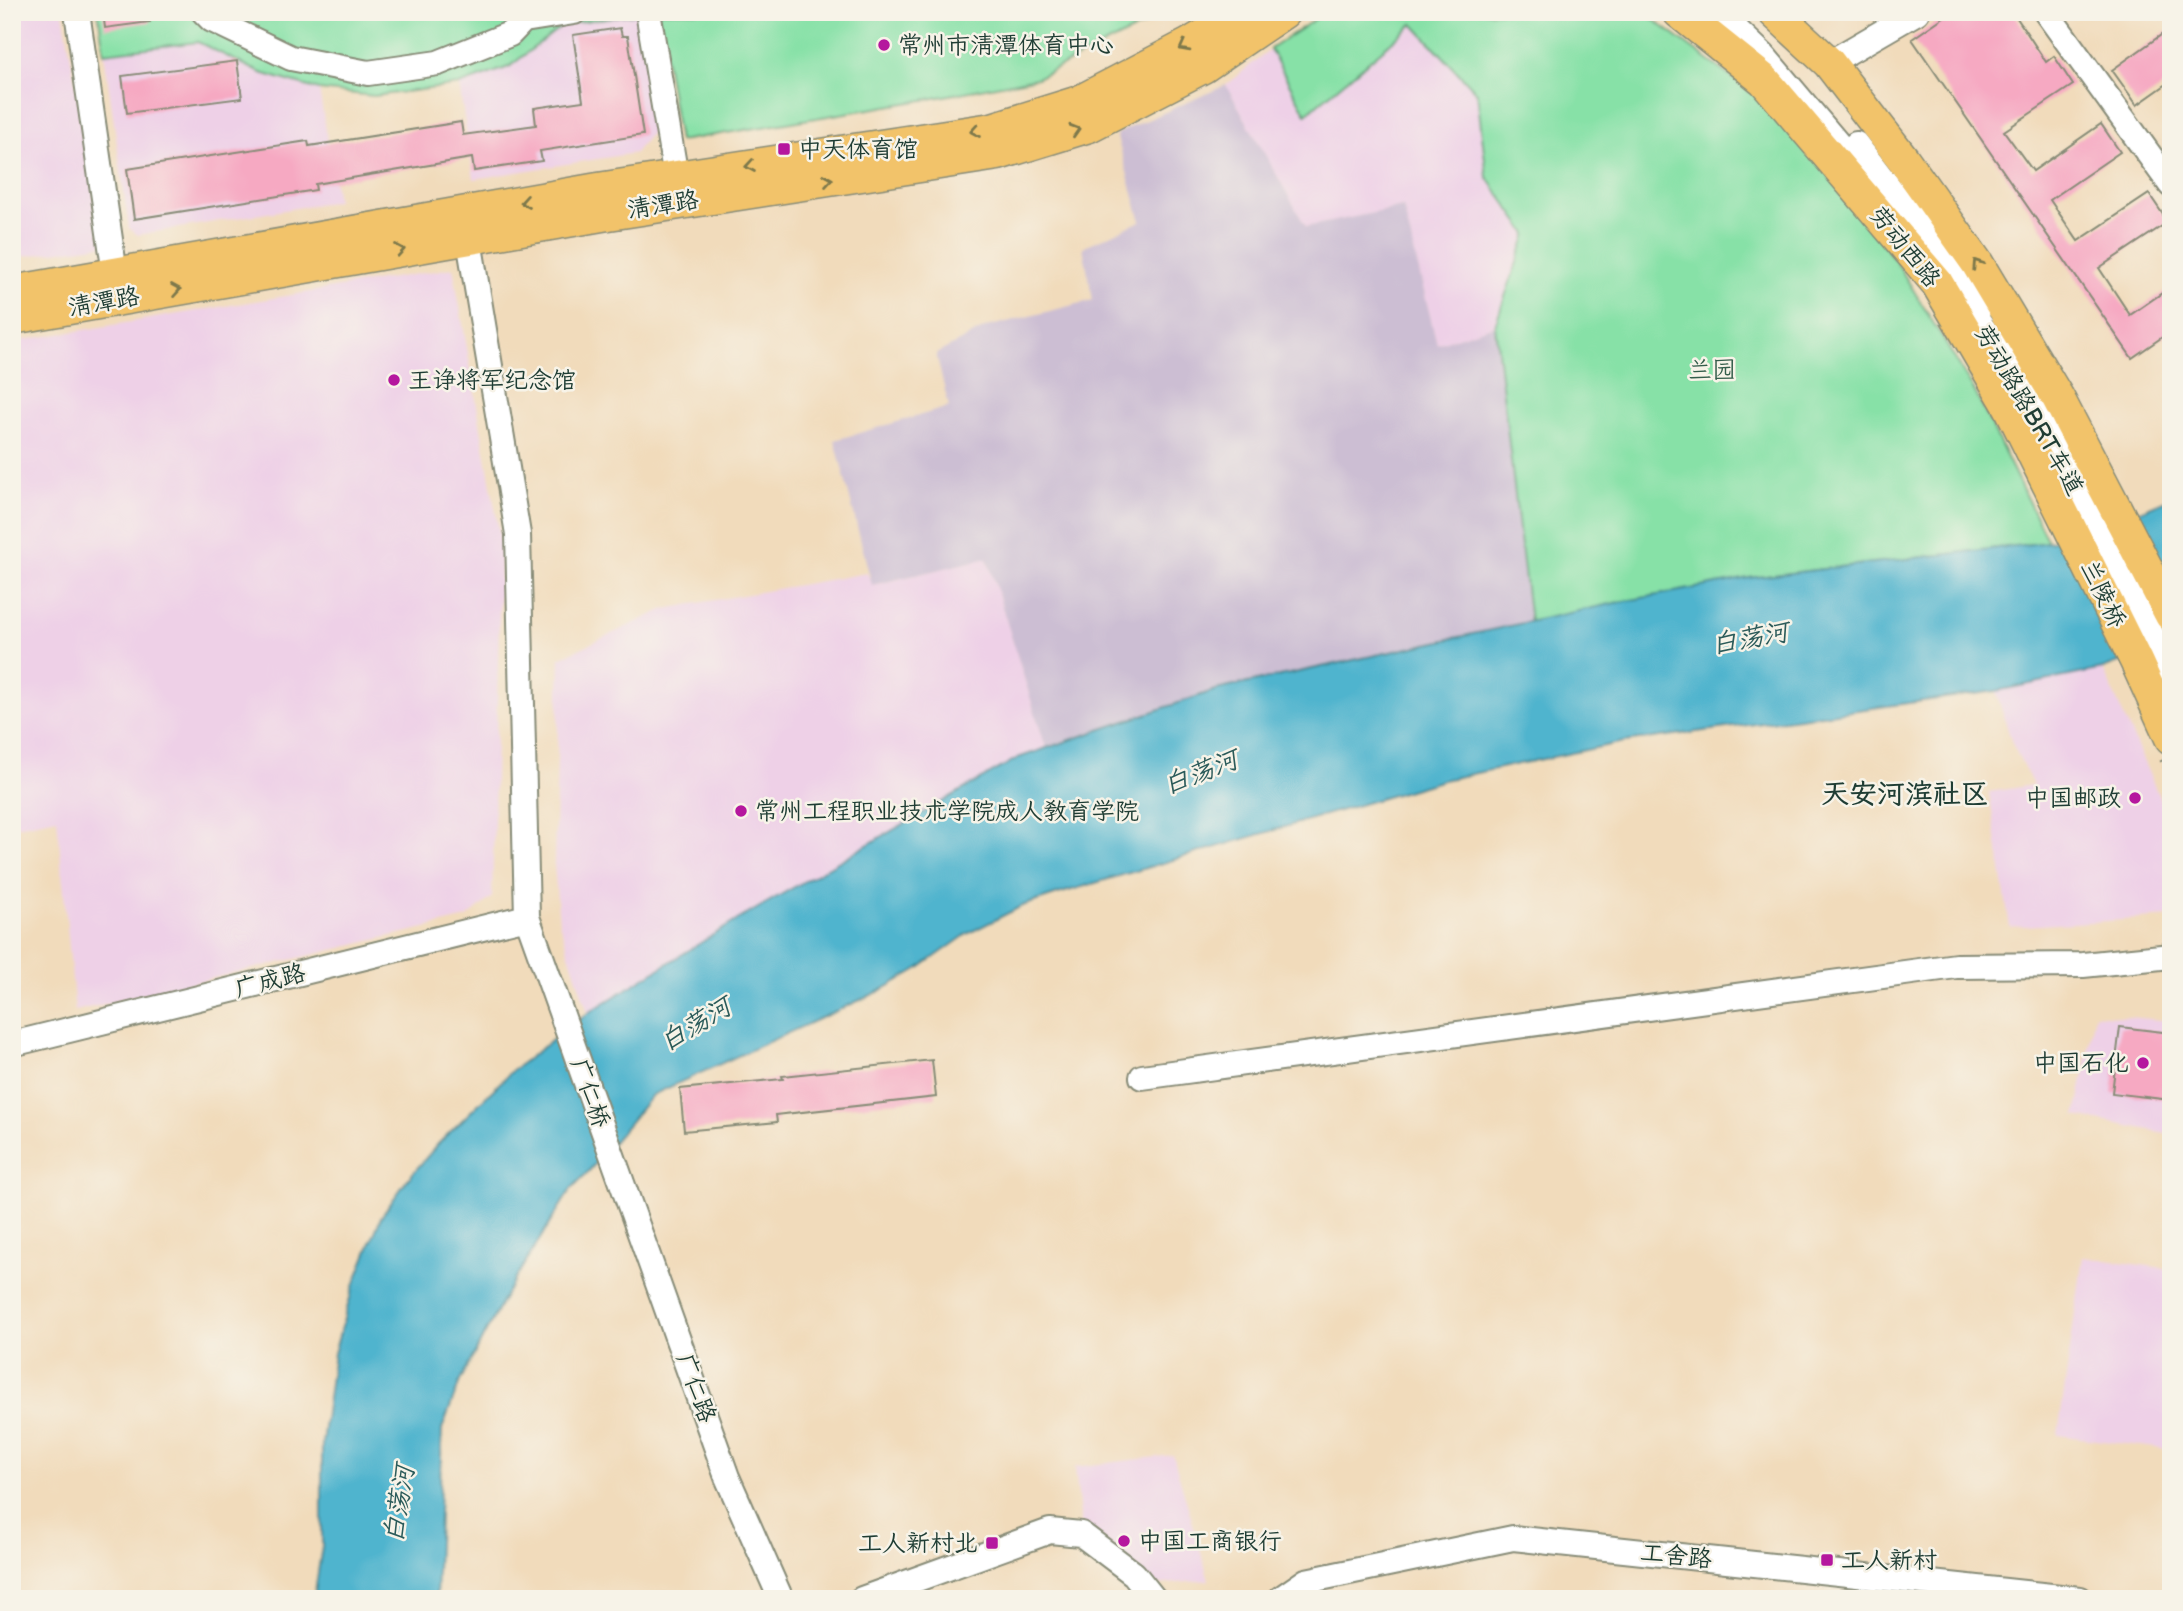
<svg xmlns="http://www.w3.org/2000/svg" width="2183" height="1611" viewBox="0 0 2183 1611" font-family="'Balsamiq Sans','LXGW WenKai TC',sans-serif">
<rect width="100%" height="100%" fill="#f7f3e8"/>
<filter id="ink" filterUnits="userSpaceOnUse"><feTurbulence type="fractalNoise" baseFrequency=".0143" numOctaves="2"/><feDisplacementMap in="SourceGraphic" scale="14" xChannelSelector="R" yChannelSelector="G"/><feConvolveMatrix kernelMatrix="1 2 1 2 8 2 1 2 1" color-interpolation-filters="sRGB"/></filter>
<filter id="wash" filterUnits="userSpaceOnUse"><feTurbulence type="fractalNoise" baseFrequency=".00686" numOctaves="4" result="noise"/><feDisplacementMap in="SourceGraphic" scale="28" xChannelSelector="R" yChannelSelector="G"/><feGaussianBlur stdDeviation="1.57" result="paint"/><feColorMatrix in="noise" values="0 0 0 0 0 0 0 0 0 0 0 0 0 0 0 0 0 1.4 0 .05"/><feComposite in="paint" operator="in"/></filter>
<g filter="url(#wash)">
<rect width="100%" height="100%" fill="#f1dbbb"/>
<!-- built -->
<path fill="#eed0e7" d="M12,12H63L103,245L12,258Z
M638,14L657,125L635,153L474,179L459,85L509,67L564,24Z
M1414,23L1477,93L1487,177L1527,234L1495,325L1437,344L1403,207L1306,227L1226,85L1270,49L1306,113Z
M198,42L261,73L319,90L337,201L138,235L129,228L104,53Z
M453,268L501,543L492,897L467,918L75,1011L57,818L12,827V342Z
M987,558L1046,748L1017,758L739,919L588,1013L559,922L554,864L560,658L665,609L867,573L873,585Z
M2103,669L2171,824V917L2010,927L1989,792L2033,785L2012,743L1996,691Z
M2095,1014L2171,1021V1134L2076,1116Z
M2083,1257L2171,1269V1450L2058,1435Z
M1173,1455L1209,1580L1156,1585L1081,1523L1075,1467Z"/>
<!-- industrial -->
<path fill="#ccbed3" d="M1226,85L1306,227L1403,207L1437,344L1495,325L1530,622L1216,690L1046,748L987,558L872,585L835,440L949,407L936,354L987,327L1093,300L1083,247L1141,221L1116,134Z"/>
<!-- green -->
<path fill="#87e1a7" stroke="#538f6e" stroke-width="2" d="M98,12H648L564,24L509,67L459,85L374,96L319,90L261,73L198,42L104,53Z
M658,12H1170L1037,78L929,99L679,141Z
M1326,12H1643L1755,95L1819,162L1897,263L1975,392L2048,542L1749,578L1530,622L1495,325L1527,234L1487,177L1477,93L1413,24L1306,114L1270,49Z"/>
<!-- water -->
<path fill="#4fb4ce" stroke="#377881" stroke-width="2" d="M2171,498V643L2103,669L1996,691L1624,742L1443,780L1058,894L1022,906L967,934L918,969L880,991L652,1095L589,1171L571,1189L507,1292L460,1381L442,1429L436,1599H314L322,1546V1443L334,1353L353,1288L381,1217L407,1180L438,1144L513,1070L588,1013L739,919L1018,758L1216,690L1615,603L1749,578L2048,542L2099,528Z"/>
<g id="blocks">
<!-- building -->
<path fill="#f6a9c2" d="M103,12H149L150,22L105,28Z
M1951,12H2013L2046,62L2054,56L2073,85L2004,131L2033,171L2101,124L2120,152L2050,200L2078,241L2149,194L2168,222L2099,268L2130,315L2171,287V331L2132,358L1912,39Z
M620,28L622,36H628L643,135L540,151L542,161L474,171L472,158L315,184L316,190L134,219L127,169L308,141L309,146L461,122L463,135L536,125L534,108L583,101L573,35Z
M2171,28V81L2137,105L2112,70Z
M237,61L242,98L127,113L122,76Z
M2120,1027L2171,1033V1100L2112,1093Z
M932,1060L936,1097L776,1115L777,1122L684,1131L680,1089L783,1079L782,1076Z"/>
</g>
</g>
<g filter="url(#ink)">
<use href="#blocks" fill-opacity="0" stroke="#888c78" stroke-width="2"/>
<g fill="none" stroke-linecap="round" stroke-linejoin="round">
<defs>
<path id="minor" d="M77,12L115,274
M204,12L212,20L291,58L368,73L438,63L510,34L531,12
M648,12L676,177
M1718,12L1763,55L1860,170
M2046,12L2171,185
M524,20L574,12
M1829,63L1917,12
M1856,144L1981,307
M466,222L518,534L527,917L727,1477L781,1599
M1961,297L2009,365L2064,465L2171,672
M12,1044L527,917
M1142,1077L1956,966L2083,965L2171,956
M862,1599L1050,1531L1081,1534L1134,1574L1154,1599
M1280,1599L1306,1581L1513,1538L2080,1599"/>
<path id="major" d="M1679,12L1764,80L1937,283L2010,407L2136,661L2171,738
M1774,12L1829,63L1904,160L1977,263L2058,398L2171,615
M12,292L598,189L992,129L1079,102L1190,44L1243,12
M12,318L602,215L998,154L1089,126L1203,67L1284,12"/>
</defs>
<!-- minor casing -->
<use href="#minor" stroke="#888c78" stroke-width="28"/>
<!-- major casing -->
<use href="#major" stroke="#888c78" stroke-width="35"/>
<!-- path -->
<path stroke="#888c78" stroke-width="3.5" stroke-dasharray="2 5" stroke-linecap="butt" d="M2161,760L2171,780"/>
<!-- minor -->
<use href="#minor" stroke="#fff" stroke-width="24"/>
<!-- major -->
<use href="#major" stroke="#f2c36a" stroke-width="32"/>
</g>
<!-- one-way arrows -->
<defs><path id="oneway-chevron" d="M-2-3.5L2.5 0L-2 3.5" fill="none" stroke-width="1.6" stroke-linecap="round" stroke-linejoin="round" transform="scale(1.75)"/></defs>
<g stroke="#7e794c">
<use href="#oneway-chevron" transform="translate(1184 47) rotate(152)"/>
<use href="#oneway-chevron" transform="translate(1075 130) rotate(-17)"/>
<use href="#oneway-chevron" transform="translate(975 131) rotate(171)"/>
<use href="#oneway-chevron" transform="translate(750 166) rotate(171)"/>
<use href="#oneway-chevron" transform="translate(828 180) rotate(-9)"/>
<use href="#oneway-chevron" transform="translate(525 202) rotate(170)"/>
<use href="#oneway-chevron" transform="translate(400 250) rotate(-10)"/>
<use href="#oneway-chevron" transform="translate(1977 264) rotate(-123)"/>
<use href="#oneway-chevron" transform="translate(176 290) rotate(-10)"/>
</g>
</g>
<!-- markers -->
<g fill="#b5179e" stroke="#f7f3e8" stroke-width="2.5">
<circle cx="884" cy="45" r="7"/>
<rect x="777" y="142" width="14" height="14" rx="3.5"/>
<circle cx="394" cy="380" r="7"/>
<circle cx="2135" cy="798" r="7"/>
<circle cx="741" cy="811" r="7"/>
<circle cx="2143" cy="1063" r="7"/>
<circle cx="1124" cy="1541" r="7"/>
<rect x="985" y="1536" width="14" height="14" rx="3.5"/>
<rect x="1820" y="1553" width="14" height="14" rx="3.5"/>
</g>
<g text-anchor="middle" dominant-baseline="central" stroke-width="5" stroke-linejoin="round" paint-order="stroke">
<!-- poi labels -->
<g font-size="24" fill="#1f3d34" stroke="#f7f3e8" text-anchor="start">
<text x="898" y="45">常州市清潭体育中心</text>
<text x="798" y="149">中天体育馆</text>
<text x="408" y="380">王诤将军纪念馆</text>
<text x="2121" y="798" text-anchor="end">中国邮政</text>
<text x="755" y="811">常州工程职业技术学院成人教育学院</text>
<text x="2129" y="1063" text-anchor="end">中国石化</text>
<text x="1138" y="1541">中国工商银行</text>
<text x="978" y="1543" text-anchor="end">工人新村北</text>
<text x="1841" y="1560">工人新村</text>
</g>
<!-- street labels -->
<g font-size="24" fill="#1f3d34" stroke="#f7f3e8">
<text transform="translate(663 205) rotate(-9)">清潭路</text>
<text transform="translate(1905 247) rotate(51)">劳动西路</text>
<text transform="translate(104 302) rotate(-10)">清潭路</text>
<text transform="translate(2029 410) rotate(60)">劳动路路BRT车道</text>
<text transform="translate(2103 594) rotate(64)">兰陵桥</text>
<text transform="translate(270 981) rotate(-14)">广成路</text>
<text transform="translate(590 1093) rotate(70)">广仁桥</text>
<text transform="translate(696 1388) rotate(70)">广仁路</text>
<text transform="translate(1676 1556) rotate(6)">工舍路</text>
</g>
<!-- park labels -->
<g font-size="24" fill="#345e4b" stroke="#f7f3e8">
<text x="1712" y="370">兰园</text>
</g>
<!-- water labels -->
<g font-size="26" font-style="italic" fill="#2b5b5a" stroke="#f7f3e8">
<text transform="translate(1750 639) rotate(-10)">白荡河</text>
<text transform="translate(1201 773) rotate(-21)">白荡河</text>
<text transform="translate(696 1025) rotate(-31)">白荡河</text>
<text transform="translate(400 1504) rotate(-81)">白荡河</text>
</g>
<!-- quarter labels -->
<g font-size="28" font-weight="bold" fill="#1f3d34" stroke="#f7f3e8">
<text x="1905" y="794">天安河滨社区</text>
</g>
</g>
<!-- margin -->
<rect width="2183" height="1611" fill="none" stroke="#f7f3e8" stroke-width="42"/>
</svg>
